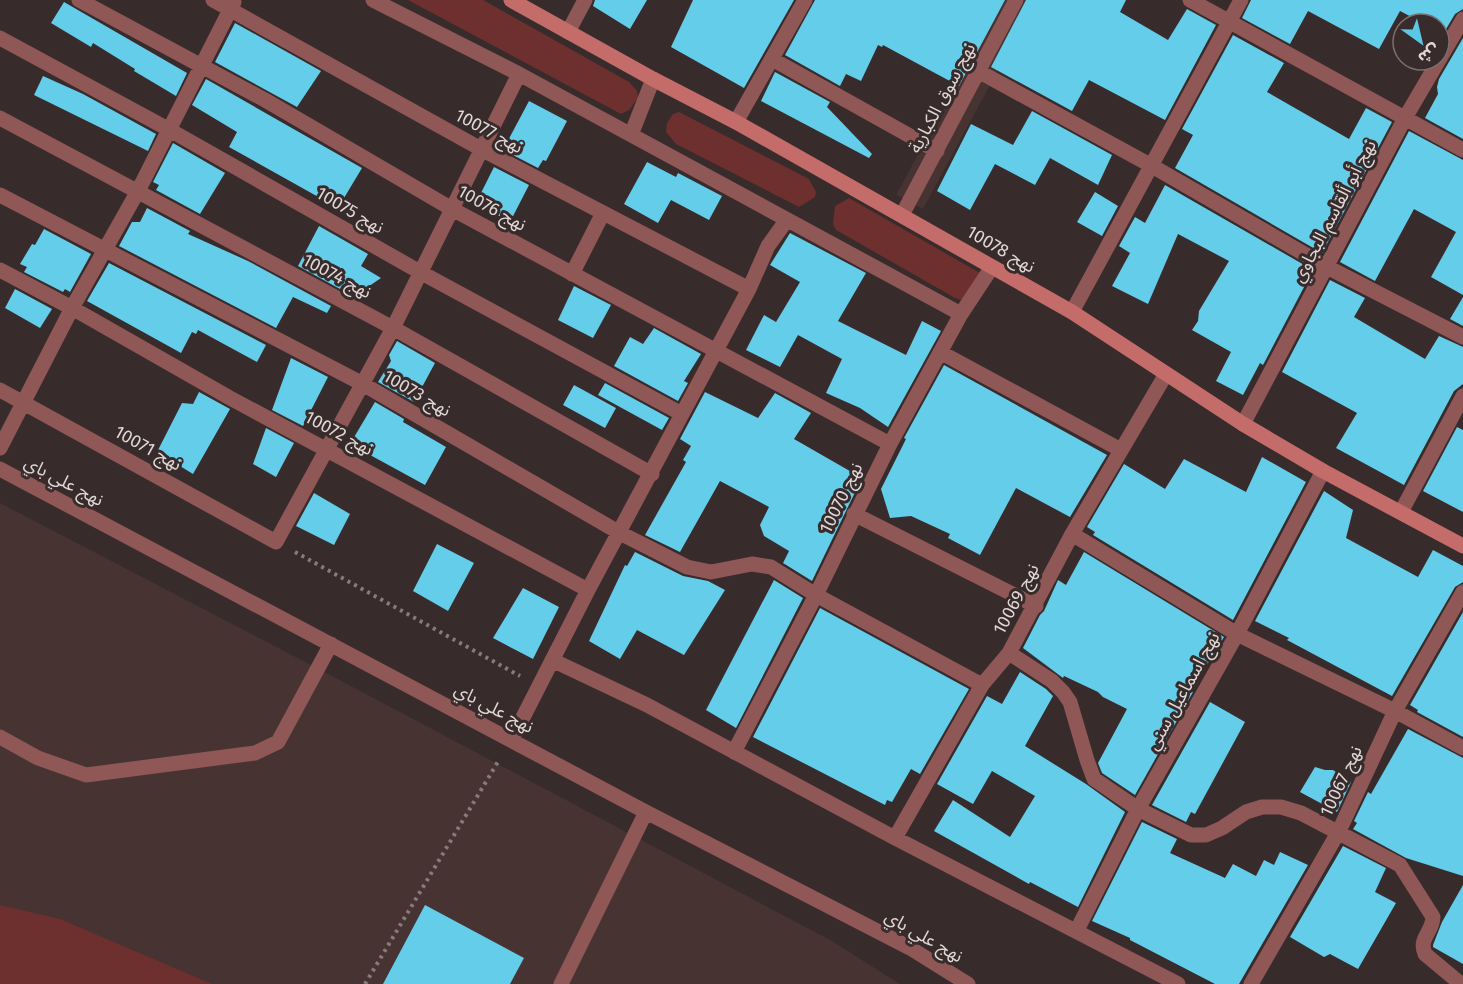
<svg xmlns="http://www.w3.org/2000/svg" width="1463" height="984" viewBox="0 0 1463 984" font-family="'Fira Sans','Noto Sans Arabic',sans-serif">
<rect width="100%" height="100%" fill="#382b2b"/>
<!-- built -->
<path fill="#463332" d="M1002,0H1036L923,209L896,195Z
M0,503L334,677L832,941L900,984H0Z"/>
<!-- green -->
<path fill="#6e2f2f" d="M408,0H483L629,82L637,91L638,98L629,110L621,114Z
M679,112L809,179L816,192L815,197L799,207L676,144L666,132L667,123L673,114Z
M849,198L980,273L968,296L961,300L955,298L836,230L833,224L835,206Z
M0,905L60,919L212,984H0Z"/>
<!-- building -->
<path fill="#63cdea" d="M595,0H647L630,29L593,6Z
M693,0H794L744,88L671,47Z
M815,0H1005L959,86L883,45L882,47L878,45L861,81L846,74L840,86L785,55Z
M1026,0H1126L1120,12L1168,40L1187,9L1216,25L1165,120L1089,80L1072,111L991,67Z
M1251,0H1463V9L1455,14L1439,41V24H1425L1400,11L1379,49L1308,11L1290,44L1242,18Z
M64,2L187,73L176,96L134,71L135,69L93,43L91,47L51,23Z
M235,23L321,71L297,107L215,62Z
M1233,35L1284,63L1267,92L1349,139L1366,108L1392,122L1322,253L1175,168L1193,135L1182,129Z
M1463,38V139L1425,118L1438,94L1437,87L1439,79Z
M775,72L830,102L827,107L872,154L869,158L761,101Z
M43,76L83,94L156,134L148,151L34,95Z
M206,79L362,168L338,208L229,147L237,132L192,105Z
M529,101L567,121L546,161L543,160L538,168L503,150Z
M1032,111L1112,155L1098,185L1050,158L1035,185L995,164L970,210L937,191L971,124L1013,145Z
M1409,131L1463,160V295L1431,277L1456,232L1414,209L1375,281L1340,262Z
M173,143L225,173L200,214L156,190L159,185L153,182Z
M647,162L676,177L678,173L722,196L709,220L671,200L658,223L624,204Z
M494,167L529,185L510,222L476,203Z
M1165,185L1313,270L1263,365L1260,363L1243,395L1216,381L1231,352L1192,330L1198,321L1199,311L1229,261L1178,234L1148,304L1112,286L1130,253L1119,246L1135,217L1145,223Z
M1095,192L1118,206L1102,236L1077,222Z
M147,208L190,231L188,234L248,261L331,306L327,313L293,297L276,328L119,246L132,222H140Z
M319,226L368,254L361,266L381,278L359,293L342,285L340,289L298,266Z
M44,229L91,254L70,292L65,289L63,292L24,272L27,267L20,264L32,244L35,245Z
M790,233L866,273L838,321L906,355L922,321L941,331L888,427L860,408L826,393L842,359L798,335L780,367L746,350L764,315L776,322L800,282L770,265Z
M109,263L266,345L257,362L198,330L196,334L192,332L181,353L87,301Z
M1330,280L1365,298L1354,317L1425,359L1439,336L1463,347V384L1454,391L1404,485L1336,448L1357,413L1282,372Z
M574,286L611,305L593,338L558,320Z
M15,289L52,309L40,328L5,308Z
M1463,297V326L1450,319Z
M654,328L701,354L684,381L688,383L678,401L614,366L630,337L643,344Z
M397,341L435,363L414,402L378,382L391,361L389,355Z
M291,358L328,377L303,426L272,410Z
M944,365L1107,455L1070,517L1016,488L980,555L948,538L950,534L911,516L890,518L881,489L906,439L904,438Z
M605,383L669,418L662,430L598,395Z
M574,385L616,408L605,428L563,405Z
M199,392L230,409L193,474L157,452L182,403L193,404Z
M705,392L758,418L775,393L811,413L794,439L862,478L812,581L783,563L789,551L764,536L760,525L769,507L720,481L680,552L645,535L686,462L683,460L691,446L680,439Z
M375,402L404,419L403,422L446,447L425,485L350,444Z
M1457,427L1463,430V512L1423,491Z
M266,428L294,443L276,477L253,464Z
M1262,457L1306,482L1233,620L1093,535L1095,532L1087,527L1124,464L1165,489L1184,459L1246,492Z
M1324,491L1353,510L1346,538L1418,577L1433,550L1463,566V582L1455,587L1392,696L1287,640L1289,638L1255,621Z
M314,493L350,514L334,545L296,526Z
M437,544L474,563L448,611L413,591Z
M635,552L683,576L708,581L725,590L684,655L637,630L620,659L589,641L625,565L627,566Z
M1084,552L1224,637L1191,691L1193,692L1135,795L1102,773L1098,763L1127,709L1103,697L1098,692L1064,676L1063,678L1023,648L1040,615L1044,611L1058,580L1066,585Z
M774,580L803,598L736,728L706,710Z
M523,588L559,607L533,659L493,638Z
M820,608L969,689L920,774L911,769L892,802L887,800L885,805L753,737Z
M1463,612V737L1417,712L1418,710L1410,705Z
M1020,672L1046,689L1053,696L1025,746L1086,784L1125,812L1078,907L1030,882L1029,884L934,831L953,800L1010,837L1035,796L992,771L973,804L937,784L987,696L1002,704Z
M1210,702L1245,722L1195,814L1191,812L1186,822L1152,805Z
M1408,729L1463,758V876L1406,858L1353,829L1357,823L1354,821L1368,792L1371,794Z
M1315,767L1325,770H1333L1351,782L1337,812L1300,792Z
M1142,822L1177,839L1170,853L1225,878L1233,864L1256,876L1264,860L1274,865L1280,852L1308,865L1239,984H1215L1130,940V938L1092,921Z
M1343,846L1386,868L1375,892L1396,903L1358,969L1330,954L1324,957L1290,937Z
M1463,885V964L1433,947V945L1442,922Z
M425,905L524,958L510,984H383Z"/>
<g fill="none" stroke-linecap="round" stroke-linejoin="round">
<!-- path -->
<path stroke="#877c7c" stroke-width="4" stroke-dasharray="3 4.5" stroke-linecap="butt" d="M295,552L520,676
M365,984L499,760"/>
<!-- street -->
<path stroke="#8f5755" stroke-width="15" d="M79,0L265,100L452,209L890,444
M213,0L481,149L749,289
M373,0L519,74L961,314
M1190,0L1463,150
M568,32L585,0
M0,38L168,129L420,272L682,414
M772,59L937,151
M978,71L1152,166L1327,267L1463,337
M0,118L393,328L652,474
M736,122L805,0
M631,135L653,79
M0,195L361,383L620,533L687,567L711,572L752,564L771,567L816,595L982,685
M902,215L1016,0
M0,270L72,308L230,398L588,590
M572,274L603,213
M1072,312L1241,0
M940,352L1121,450
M0,390L276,542L393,328L519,74
M1243,424L1405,118L1463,19
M0,448L72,308L138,191L234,2
M0,469L646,812L910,948L968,984
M1401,512L1463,396
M854,514L1036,606
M1072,534L1237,634L1395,711L1463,748
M1009,653L1052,681L1063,692L1070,702L1087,760L1094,779L1138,809L1191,835H1206L1222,828L1246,812L1262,807H1281L1301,813L1400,865L1433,917C1433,932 1418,938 1425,954L1461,984
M552,660L647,705L895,838L1178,984
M0,737L38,758L86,775L255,753L278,742L331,644
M512,739L588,590L749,289L768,246L786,221
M734,752L816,595L890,444L961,314L992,267
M895,838L982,685L1009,653L1072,534L1166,374
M1077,930L1138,809L1237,634L1323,471
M561,984L646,812
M1251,984L1339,831L1395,711L1463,592"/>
<!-- secondary -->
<path stroke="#c46c6a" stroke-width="15" d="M511,0L653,79L736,122L1072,312L1243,424L1323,471L1463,546"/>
</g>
<g text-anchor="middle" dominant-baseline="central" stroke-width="6" stroke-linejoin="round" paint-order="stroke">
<!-- street labels -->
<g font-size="18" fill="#dfd7d6" stroke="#382b2b">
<text transform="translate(942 98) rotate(-62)">نهج سوق الكبارية</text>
<text transform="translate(489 131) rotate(28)">نهج 10077</text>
<text transform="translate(492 208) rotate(29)">نهج 10076</text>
<text transform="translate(350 210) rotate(30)">نهج 10075</text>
<text transform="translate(1334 211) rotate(-62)">نهج أبو ألقاسم البجاوي</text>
<text transform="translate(1001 249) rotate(30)">نهج 10078</text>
<text transform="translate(337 276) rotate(28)">نهج 10074</text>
<text transform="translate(417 393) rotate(30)">نهج 10073</text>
<text transform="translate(339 433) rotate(28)">نهج 10072</text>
<text transform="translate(148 448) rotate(29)">نهج 10071</text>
<text transform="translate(64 481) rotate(28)">نهج علي باي</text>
<text transform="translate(841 498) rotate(-64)">نهج 10070</text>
<text transform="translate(1016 599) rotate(-62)">نهج 10069</text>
<text transform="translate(1183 691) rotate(-61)">نهج اسماعيل سني</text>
<text transform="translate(494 708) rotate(28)">نهج علي باي</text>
<text transform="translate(1341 781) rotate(-65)">نهج 10067</text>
<text transform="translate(924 936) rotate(30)">نهج علي باي</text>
</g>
</g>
<!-- north arrow -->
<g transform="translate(1421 42) rotate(146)"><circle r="28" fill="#382b2b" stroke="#7b706f" stroke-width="1.5"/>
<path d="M0-4.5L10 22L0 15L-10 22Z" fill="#5ac8e5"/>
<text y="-9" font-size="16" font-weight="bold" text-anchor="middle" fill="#dfd7d6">ش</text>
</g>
</svg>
